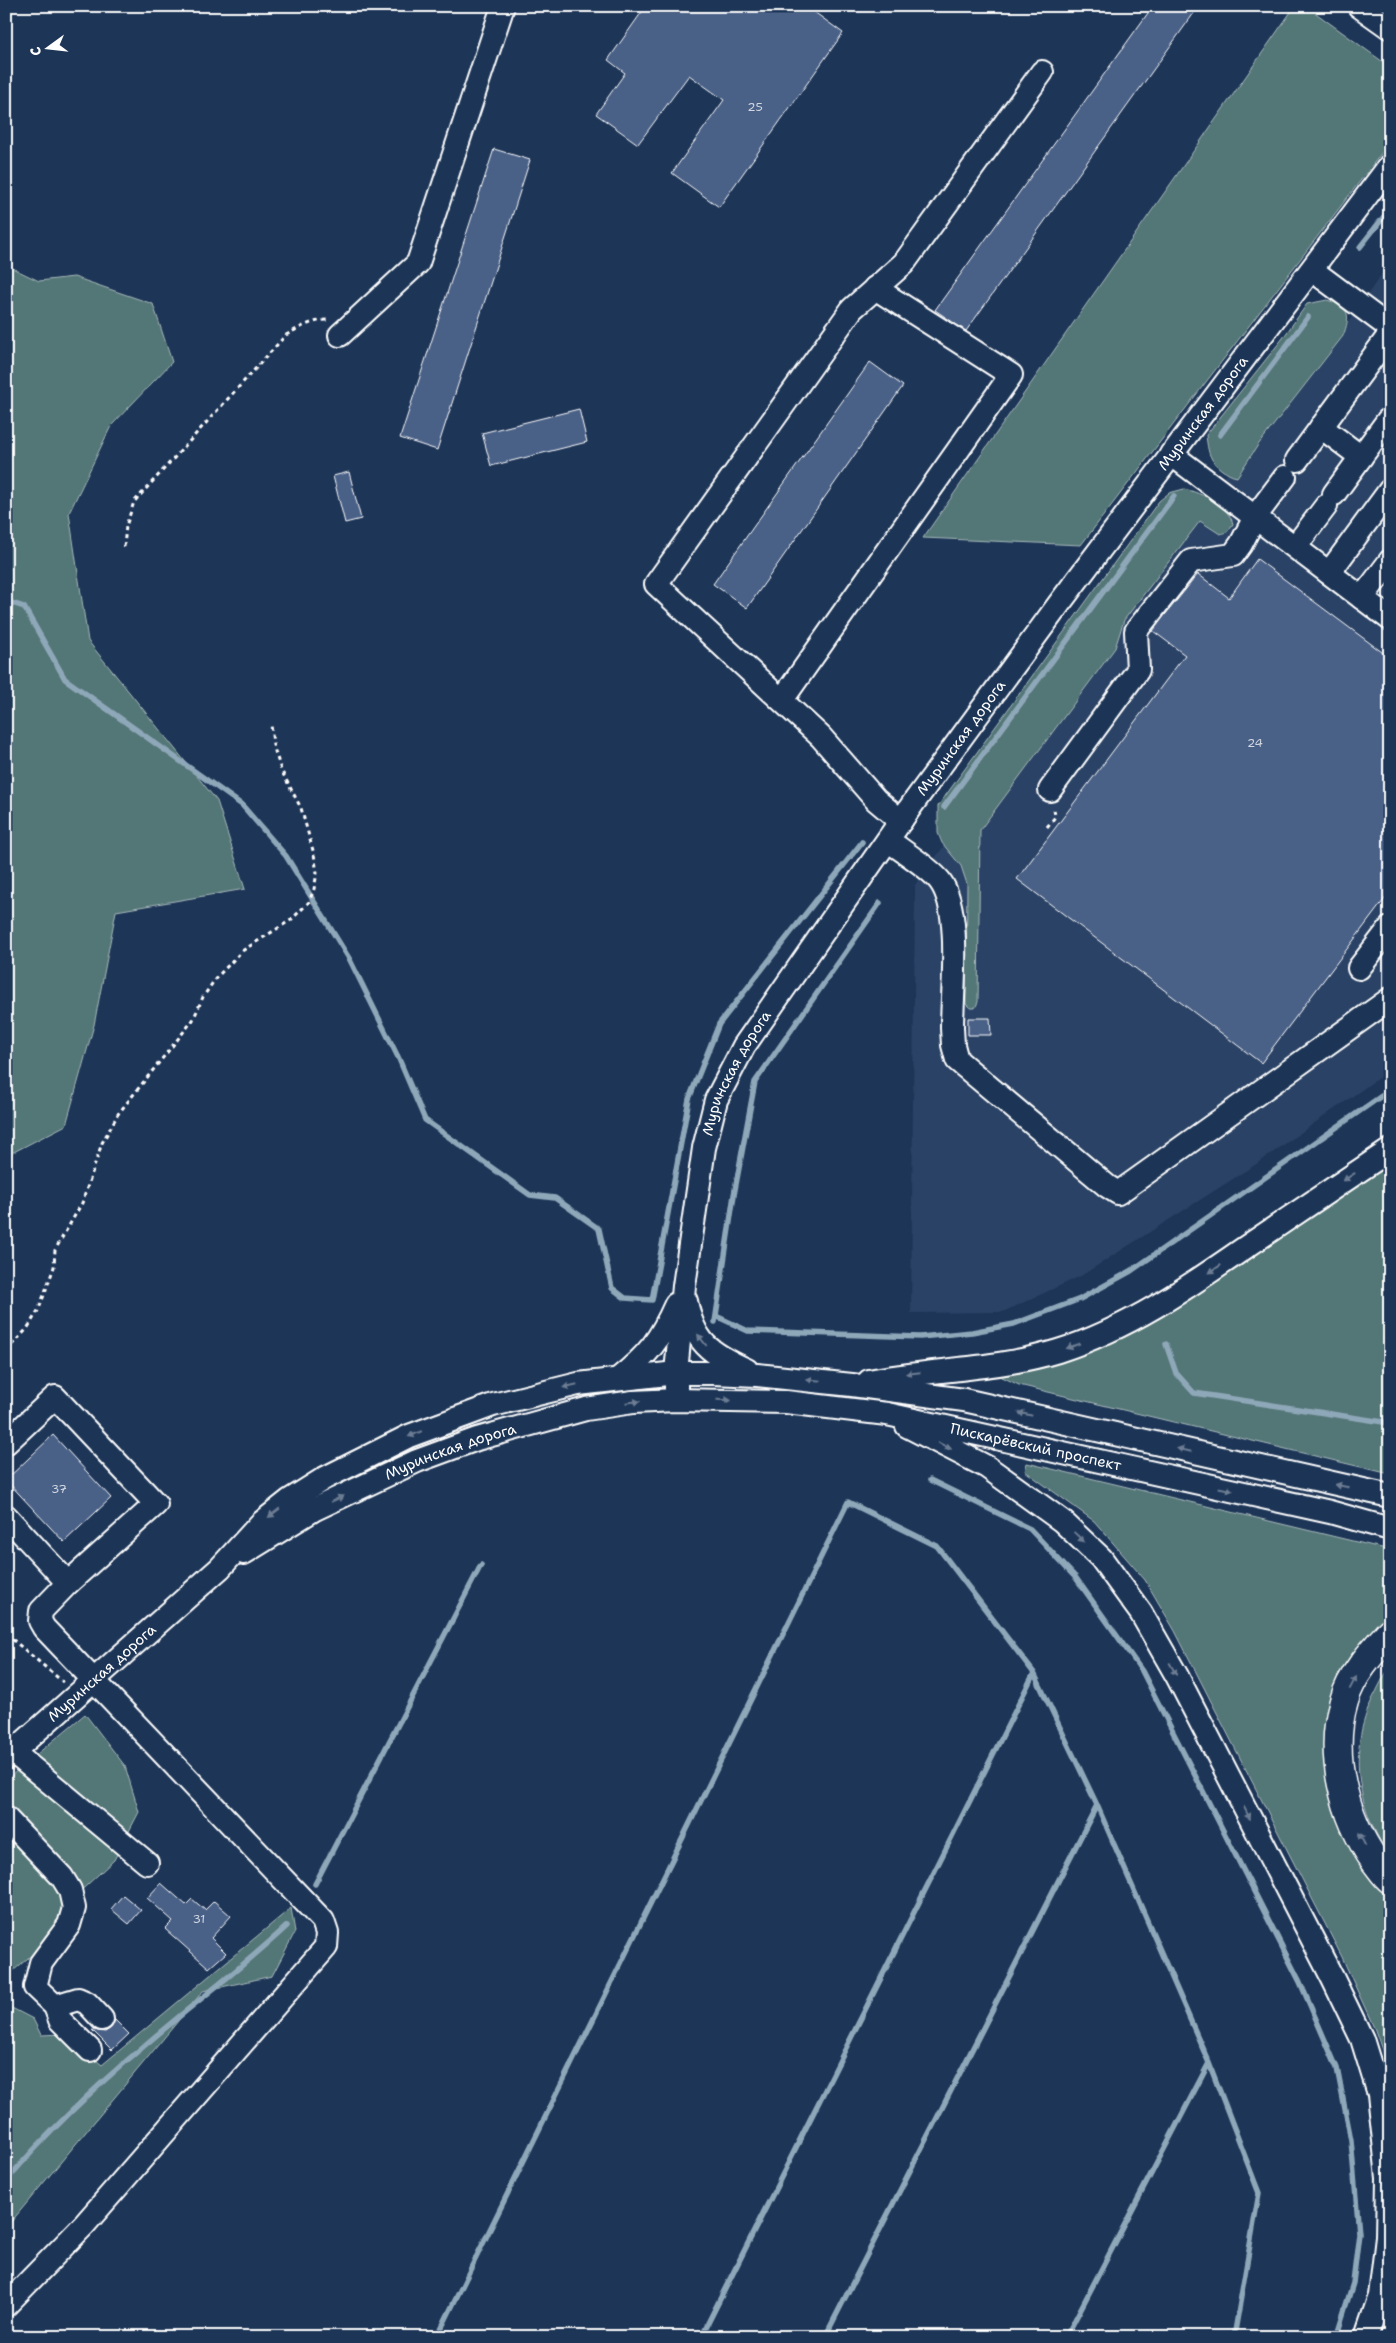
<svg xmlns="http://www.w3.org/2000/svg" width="1396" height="2343" viewBox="0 0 1396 2343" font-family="'Shantell Sans',sans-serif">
<rect width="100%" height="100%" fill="#1d3557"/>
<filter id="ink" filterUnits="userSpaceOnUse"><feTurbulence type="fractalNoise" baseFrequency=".02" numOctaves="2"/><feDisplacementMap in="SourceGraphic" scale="10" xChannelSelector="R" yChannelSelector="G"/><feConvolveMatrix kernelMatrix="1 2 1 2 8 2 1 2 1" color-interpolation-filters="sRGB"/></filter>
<g filter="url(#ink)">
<!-- built -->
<path fill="#2a4265" d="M1390,262V1070L1258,1163L1081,1276L1003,1312L911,1313L915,885L1199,501L1258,445L1343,336L1349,321Z"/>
<!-- green -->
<path fill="#537677" stroke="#a9babb" d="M1295,6H1306L1390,67V142L1081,545L923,538Z
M6,265L39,281L74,277L153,304L172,362L111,426L69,513L88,641L217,801L245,889L116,911L94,1025L66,1125L6,1156Z
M1327,300C1350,307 1351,315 1343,336L1258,445L1237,477C1231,476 1227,473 1222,470C1209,460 1208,452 1206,435L1283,338L1307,304Z
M1184,489C1202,493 1229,506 1233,524L1227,532L1220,534L1200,521L1124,620L1115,648L980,830L978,1002L975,1008H970L966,1004L967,884L961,866L942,843L938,833V806L1159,501L1169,493Z
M1390,1160V1474L1019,1385L1000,1376L1110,1342Z
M1027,1463L1390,1550V1624L1335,1704L1357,1857L1390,1896V2073L1375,2030L1342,1957L1175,1631L1145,1580L1094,1521L1025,1471Z
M1390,1668V1856C1355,1807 1347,1745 1376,1692C1380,1684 1384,1675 1390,1668Z
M85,1714L125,1766L139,1812L114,1860L74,1897L34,1953L6,1977V1780Z
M291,1908L295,1932L272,1976L203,1991L6,2228V2005L33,2019L41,2035L64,2034L102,2065Z"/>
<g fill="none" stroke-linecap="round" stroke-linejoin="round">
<!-- stream -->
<path stroke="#8fa8b9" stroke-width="5.5" d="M1360,247L1390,209
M1220,435L1308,317
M6,601L24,607L65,679L242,805L286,856L350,960L399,1059L425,1120L530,1195L555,1198L599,1229L612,1288L625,1298L652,1300L689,1099L719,1024L862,842
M944,807L1174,496
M716,1316L748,1331L920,1337L972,1332L1014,1324L1080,1299L1131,1271L1390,1090
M715,1322L734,1195L755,1082L880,903
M1166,1344L1176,1373L1194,1393L1390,1423
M930,1480L1030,1529L1076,1578L1142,1671L1300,1982L1337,2068L1351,2140L1359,2233L1353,2283L1336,2337
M315,1884L481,1565
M6,2181C47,2133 95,2087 144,2046C191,2005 241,1969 287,1926
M437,2337L848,1502L937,1546L1034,1673L1097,1805L1209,2063L1259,2193L1234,2337
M701,2337L1034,1673
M825,2337L1097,1805
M1066,2337L1209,2063"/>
</g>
<!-- building -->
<path fill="#4a6087" stroke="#fff" d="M646,6H806L843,33L719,207L672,173L724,100L689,75L638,144L596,114L625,73L608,60Z
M1153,6H1199L966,331L935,310Z
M494,149L530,160L437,450L400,438Z
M870,362L903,386L747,608L713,584Z
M579,409L587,442L491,466L482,433Z
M349,472L361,519L345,523L333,476Z
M1257,559L1390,658V892L1261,1063L1017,879L1185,655L1153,631L1165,615L1198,574L1229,598Z
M968,1018H990L991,1035H968Z
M53,1435L111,1498L64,1542L6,1480Z
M161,1883L186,1905L192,1899L205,1910L214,1901L231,1916L211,1938L226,1953L209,1968L165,1929L173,1921L147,1898Z
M123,1895L141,1910L129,1924L111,1909Z
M115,2020L129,2034L112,2050L92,2030L105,2032L111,2028Z"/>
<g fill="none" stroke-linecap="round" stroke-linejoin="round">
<defs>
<g id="minor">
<path d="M1359,6L1390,28"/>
<path d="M1312,270L1390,328"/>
<path d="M340,335L418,263L503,6"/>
<path d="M1321,427L1361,457"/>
<path d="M1171,454L1390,619"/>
<path d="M1297,460L1390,334"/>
<path d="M1334,494L1388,420"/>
<path d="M1295,547L1326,506"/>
<path d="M1329,573L1390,490"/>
<path d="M1362,598L1390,561"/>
<path d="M782,700L1011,375L875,288"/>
<path d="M1050,790L1138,670L1136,631L1191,561L1233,555L1241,544L1255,517L1285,477"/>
<path d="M901,821L876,800L821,737L656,584L852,309L904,263L1042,72"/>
<path d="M888,840C902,851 930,868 940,881C962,910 952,991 952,1028L953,1045L957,1060L1107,1186L1118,1193L1390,999"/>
<path d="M1359,968L1390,928"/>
<path d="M686,1301C694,1343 710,1353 747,1370"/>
<path d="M618,1379C649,1354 660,1340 676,1304"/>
<path d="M869,1381C932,1369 996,1370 1058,1351C1128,1329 1187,1288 1246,1247C1294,1215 1342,1182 1390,1150"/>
<path id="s1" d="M676,1400V1373L684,1286L704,1148L716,1100L744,1046L914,802L1059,604L1390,165"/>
<path d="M907,1426L987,1467L1062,1521L1101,1558L1141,1613L1177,1676L1333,1979L1362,2039L1379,2094L1388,2178L1387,2237L1380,2296L1366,2337"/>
<path d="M6,1443L55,1397L156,1504L68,1583L41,1611L40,1621L44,1628L323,1921L327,1933L326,1947L84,2225L6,2305"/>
<path d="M6,1516L68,1583"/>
<path id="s2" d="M244,1553L315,1509L417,1461L477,1439L586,1409L633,1402L676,1400L786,1402L887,1414L1330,1512L1390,1529"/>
<path d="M13,1752L147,1863"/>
<path id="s3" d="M6,1758L220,1568L261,1523L290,1500L325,1478L409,1436L493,1405L578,1384L676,1373H713L757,1375L852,1385L964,1400L1390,1496"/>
<path d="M6,1818L62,1877L70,1890L74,1908L69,1925L41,1963L35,1987L55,2006L78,1999L87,2003L102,2019"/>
<path d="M55,2006L60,2020L90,2050"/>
</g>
<path id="major" d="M1390,1632C1372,1652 1351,1675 1344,1701C1328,1754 1344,1817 1375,1861C1380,1867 1384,1874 1390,1879"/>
</defs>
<!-- minor casing -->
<use href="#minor" stroke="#fff" stroke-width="26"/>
<!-- major casing -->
<use href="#major" stroke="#fff" stroke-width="31"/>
<!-- path -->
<path stroke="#fff" stroke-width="3" stroke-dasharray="4 4" stroke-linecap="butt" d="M124,547L126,526L134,502L286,335C299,328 312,320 328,320
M1047,827L1055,817L1054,808
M6,1351L27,1329L39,1309L54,1267L55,1250L82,1203L102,1143L118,1114L193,1020L203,997L216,978L242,951L291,920L309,902L314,889L317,873L314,854L301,808L281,770L273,745L271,724
M6,1634L63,1682"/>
<!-- minor -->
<use href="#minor" stroke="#1d3557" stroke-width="22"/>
<!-- major -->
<use href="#major" stroke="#1d3557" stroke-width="28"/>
</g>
<!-- one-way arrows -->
<defs><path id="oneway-solid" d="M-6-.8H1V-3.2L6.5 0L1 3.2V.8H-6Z" transform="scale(1.25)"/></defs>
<g fill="#6c7c92">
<use href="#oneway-solid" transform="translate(1349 1177) rotate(146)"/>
<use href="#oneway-solid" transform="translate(1215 1269) rotate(146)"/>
<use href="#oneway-solid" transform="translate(702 1340) rotate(-128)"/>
<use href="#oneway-solid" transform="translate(1073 1346) rotate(159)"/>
<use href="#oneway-solid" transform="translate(913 1373) rotate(174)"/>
<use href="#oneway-solid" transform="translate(813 1380) rotate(-174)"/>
<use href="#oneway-solid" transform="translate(570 1386) rotate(167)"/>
<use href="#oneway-solid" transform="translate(724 1400) rotate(2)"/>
<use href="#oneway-solid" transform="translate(633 1402) rotate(-6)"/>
<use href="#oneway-solid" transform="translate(1025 1414) rotate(-167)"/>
<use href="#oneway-solid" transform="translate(415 1434) rotate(158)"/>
<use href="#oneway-solid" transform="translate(945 1446) rotate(26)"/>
<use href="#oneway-solid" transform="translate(1184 1450) rotate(-167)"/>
<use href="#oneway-solid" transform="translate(1342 1486) rotate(-168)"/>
<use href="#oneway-solid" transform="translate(1226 1489) rotate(12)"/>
<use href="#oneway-solid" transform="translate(337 1499) rotate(-25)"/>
<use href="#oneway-solid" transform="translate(274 1513) rotate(142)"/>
<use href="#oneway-solid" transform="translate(1079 1537) rotate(43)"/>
<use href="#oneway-solid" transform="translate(1173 1669) rotate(61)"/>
<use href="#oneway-solid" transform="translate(1353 1683) rotate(-62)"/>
<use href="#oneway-solid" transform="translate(1247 1813) rotate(63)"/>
<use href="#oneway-solid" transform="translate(1362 1839) rotate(-116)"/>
</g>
</g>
<g text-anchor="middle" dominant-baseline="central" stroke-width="4" stroke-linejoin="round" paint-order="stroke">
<!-- number labels -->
<g font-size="12" fill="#d2d7e1">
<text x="755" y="107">25</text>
<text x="1255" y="743">24</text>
<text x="59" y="1489">37</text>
<text x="199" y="1919">31</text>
</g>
<!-- street labels -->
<g font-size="15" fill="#fff" stroke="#1d3557">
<text stroke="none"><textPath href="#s1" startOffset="1146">Муринская дорога</textPath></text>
<text stroke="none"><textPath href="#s1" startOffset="741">Муринская дорога</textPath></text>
<text stroke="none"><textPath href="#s1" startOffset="336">Муринская дорога</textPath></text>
<text stroke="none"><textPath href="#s2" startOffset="828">Пискарёвский проспект</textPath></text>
<text stroke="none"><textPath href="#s2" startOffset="231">Муринская дорога</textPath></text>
<text stroke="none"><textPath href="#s3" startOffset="128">Муринская дорога</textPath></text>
</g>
</g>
<!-- margin -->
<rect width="1396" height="2343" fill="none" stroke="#1d3557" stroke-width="25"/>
<rect x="12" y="12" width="1371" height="2318" fill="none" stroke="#fff" stroke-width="2" filter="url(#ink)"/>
<!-- north arrow -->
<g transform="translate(48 48) rotate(255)" stroke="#1d3557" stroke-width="4" paint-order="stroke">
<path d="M0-4L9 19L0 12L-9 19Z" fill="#ffffff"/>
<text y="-8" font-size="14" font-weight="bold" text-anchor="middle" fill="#ffffff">С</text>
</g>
</svg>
